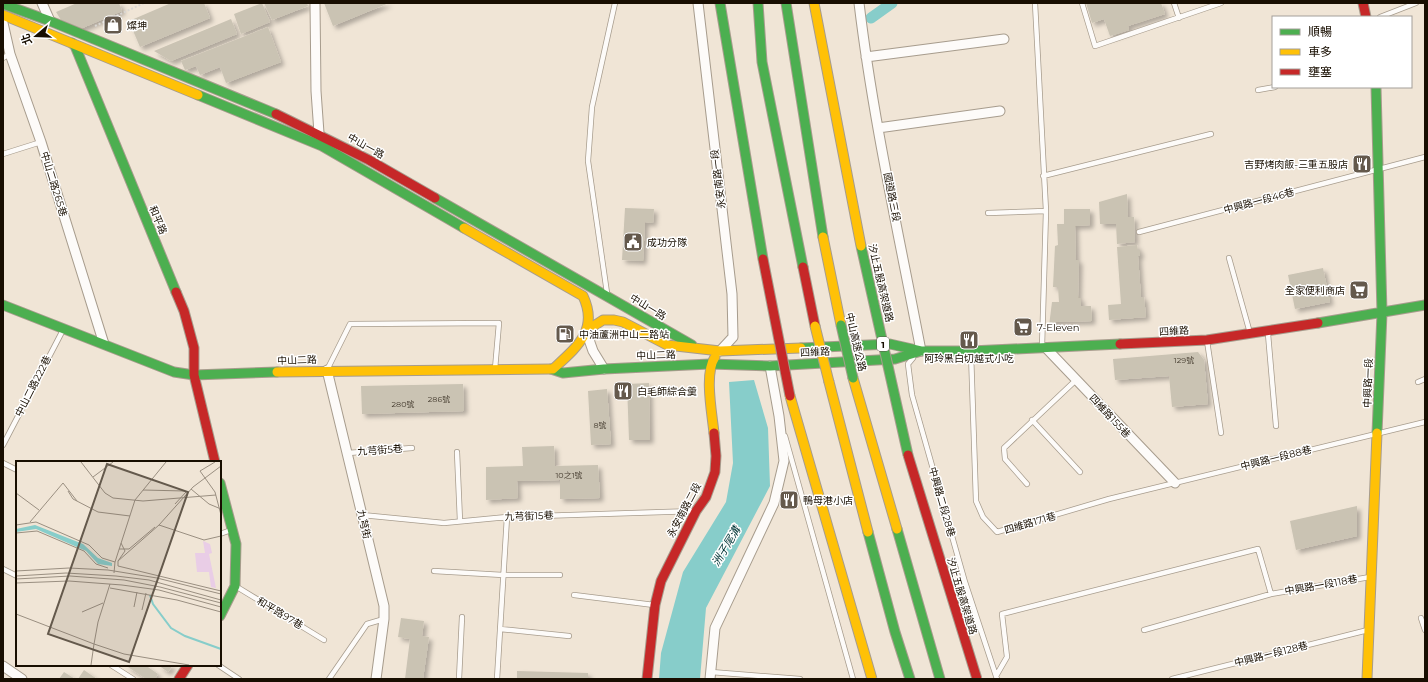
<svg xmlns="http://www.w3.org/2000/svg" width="1428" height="682" viewBox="0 0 1428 682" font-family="Montserrat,'Noto Sans TC',sans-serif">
<defs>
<filter id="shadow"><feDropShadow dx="3.5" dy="3.5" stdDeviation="2" flood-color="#0004"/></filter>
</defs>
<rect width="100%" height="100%" fill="#f0e5d6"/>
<!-- water -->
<path fill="#87cdca" d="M754,380L768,428L770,486L706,608L700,679H659L661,653L683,572L726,502L733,463L729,382Z"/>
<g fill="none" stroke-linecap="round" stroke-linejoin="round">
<!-- canal -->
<path stroke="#87cdca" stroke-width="11" d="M871,18L892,3"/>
</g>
<!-- building -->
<path fill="#cac3b3" filter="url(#shadow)" d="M77,3H119L122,11L78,30L63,23L56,12Z
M171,3H204L210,18L140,47L129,21Z
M262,3L270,22L241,34L234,14Z
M264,3H307L308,6L272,20Z
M324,3H389L333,26Z
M1086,3H1161L1165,14L1128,26L1129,30L1110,36L1104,19L1092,23Z
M231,19L237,34L171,61L154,51Z
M268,27L281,62L226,83L220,67L200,75L196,66L185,70L181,61Z
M1127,194L1128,217H1134L1135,242L1117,244L1116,224H1100L1099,202Z
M625,208L654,209L653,223L645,222L643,261L622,260Z
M1064,209H1090V225L1075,226L1076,260H1079L1078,298H1081V306H1091L1092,321L1055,322L1056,327L1049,326L1052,302H1059L1058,287H1053L1055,246L1058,245L1057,224H1064Z
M1137,245L1138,250H1140V256H1138L1141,297H1144L1146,317L1109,320L1108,305L1121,304L1117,247Z
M1323,268L1330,302L1295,309L1288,275Z
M1198,352L1204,360L1208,404L1172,407L1169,376L1115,380L1113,359Z
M649,383L650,440H629L627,384Z
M463,384L464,411L362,414L361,386Z
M607,389L611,444L591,445L588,391Z
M554,446L555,466L598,465L600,498L560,499V480L517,481L518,498L486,500V467L523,466L522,447Z
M1357,506V536L1296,550L1290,521Z
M401,618L424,621L422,636L429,637L423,679H405L410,639L398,637Z
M125,665H145L158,674L155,679H146Z
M158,665H173L168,672Z
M84,670L97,679H78Z
M517,671L588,673V679H517Z
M64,672L75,679H59Z"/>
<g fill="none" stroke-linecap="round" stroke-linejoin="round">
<defs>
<path id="lane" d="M1035,3L1046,211L1042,347
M1082,3L1095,46L1221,3
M1174,3L1179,18
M1380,17L1416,3
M3,58L10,54
M1258,90L1275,87
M3,154L41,142
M1043,176L1211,134
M988,213L1046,211
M1139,232L1425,157
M1229,258L1250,333
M607,293L588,161L592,107L615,3
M1268,334L1276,426
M1207,341L1221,433
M971,353L976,501L983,517L997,532L1109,499L1425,422
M913,358L908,364L912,395L965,582L997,679
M328,368L350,324L499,323L495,369
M1418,382L1425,379
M1032,420L1080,472
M785,436L853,679
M3,445L63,330
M457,452L460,521
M348,453L412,448
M3,463L17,470
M1027,484L1005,459L1004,448L1076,380
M362,515L444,523L507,517L695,511
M220,534L231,530
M3,569L17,576
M434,571L503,575H560
M237,587L324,640
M574,595L654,605
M1421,618L1425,630
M500,629L569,636
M1144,630L1271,594L1370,577
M111,665L133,679
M218,665L239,679
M711,672L800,679
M996,676L1007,657L1002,614L1258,549L1271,594
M329,679L367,624L384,619
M459,679L462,617
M497,679L507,517
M1172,679L1368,630"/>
<path id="street" d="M42,3L50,21
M315,3L316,91L319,133
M698,3L732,294L733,337L720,351
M859,3C873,120 899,235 921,351
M3,23L10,54L41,142L104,344
M866,57L1004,39
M878,128L1000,111
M586,331L593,351L604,369
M1046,348L1175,483
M327,370L384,606V619L376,679
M3,666L22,679
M710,679L715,628L774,503L784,461L779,416L770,366"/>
<path id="fast" d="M758,3L762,62L803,267
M786,3L823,237
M3,4L50,21L276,114
M72,43L75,46L176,292
M1376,87L1382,313L1377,433
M198,95L322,146L464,228
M435,198L692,345
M3,305L174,372L194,375L277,372
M1318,323L1425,305
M801,348L890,344L921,351H971L1120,344
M551,369L563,373L604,369L710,364L770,366L895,359L921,351
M220,483L236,544L235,586L220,616
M897,529L940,679
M868,532L895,632L910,679"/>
<path id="slow" d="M3,15L198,95
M464,228L583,296C599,330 577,347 553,369
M823,237L841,325
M586,331L603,320H614L623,322L667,345L720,351L801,348
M277,372L551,369
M853,378L897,529
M829,382L868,532
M714,433C712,413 704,373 715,357
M1367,679L1377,433"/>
<path id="jam" d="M1363,3L1366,17
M276,114L369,160L435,198
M803,267L815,326
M176,292L184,311L194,348V375L215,462
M1120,344L1207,340L1318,323
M179,679L188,665
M647,679L655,605L661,581L696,511L706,497L715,472L716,456L714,433"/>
</defs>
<!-- lane casing -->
<use href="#lane" stroke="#a79c8d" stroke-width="6"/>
<!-- street casing -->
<use href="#street" stroke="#a79c8d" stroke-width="11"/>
<!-- fast casing -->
<use href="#fast" stroke="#a79c8d" stroke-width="11"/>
<!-- slow casing -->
<use href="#slow" stroke="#a79c8d" stroke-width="11"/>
<!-- jam casing -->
<use href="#jam" stroke="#a79c8d" stroke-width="11"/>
<!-- path -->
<path stroke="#dad7d3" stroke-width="2" stroke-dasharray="2 2" stroke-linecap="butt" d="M95,26L144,3"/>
<!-- lane -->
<use href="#lane" stroke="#fdfbf9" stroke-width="4.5"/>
<!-- street -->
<use href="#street" stroke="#fdfbf9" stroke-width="9"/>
<!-- fast -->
<use href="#fast" stroke="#4caf50" stroke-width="9"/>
<!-- slow -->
<use href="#slow" stroke="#ffc107" stroke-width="9"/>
<!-- jam -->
<use href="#jam" stroke="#c62828" stroke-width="9"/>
<defs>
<path id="fast-bridge" d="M720,3L763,259
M861,246L908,455
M841,325L853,378"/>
<path id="slow-bridge" d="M814,3L861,246
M815,326L829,382
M790,396L872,679"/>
<path id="jam-bridge" d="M763,259L790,396
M908,455L977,679"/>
</defs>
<!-- fast-bridge casing -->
<use href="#fast-bridge" stroke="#a79c8d" stroke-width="11" stroke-linecap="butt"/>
<!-- slow-bridge casing -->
<use href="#slow-bridge" stroke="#a79c8d" stroke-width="11" stroke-linecap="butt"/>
<!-- jam-bridge casing -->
<use href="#jam-bridge" stroke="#a79c8d" stroke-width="11" stroke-linecap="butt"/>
<!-- fast-bridge -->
<use href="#fast-bridge" stroke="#4caf50" stroke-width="9"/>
<!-- slow-bridge -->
<use href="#slow-bridge" stroke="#ffc107" stroke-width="9"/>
<!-- jam-bridge -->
<use href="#jam-bridge" stroke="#c62828" stroke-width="9"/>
</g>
<!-- icons -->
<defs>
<symbol id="shop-square" viewBox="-11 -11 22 22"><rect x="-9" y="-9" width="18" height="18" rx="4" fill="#64594c" stroke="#fff"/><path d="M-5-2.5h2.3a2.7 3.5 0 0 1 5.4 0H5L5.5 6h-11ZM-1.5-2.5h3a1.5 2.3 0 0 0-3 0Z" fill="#fff"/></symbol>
<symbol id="restaurant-square" viewBox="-11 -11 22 22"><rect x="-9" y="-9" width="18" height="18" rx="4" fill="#64594c" stroke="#fff"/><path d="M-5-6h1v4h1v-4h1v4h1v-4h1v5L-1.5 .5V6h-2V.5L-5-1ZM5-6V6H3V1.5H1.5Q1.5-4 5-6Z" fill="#fff"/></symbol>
<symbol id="civic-square" viewBox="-11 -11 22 22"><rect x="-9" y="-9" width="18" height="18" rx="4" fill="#64594c" stroke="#fff"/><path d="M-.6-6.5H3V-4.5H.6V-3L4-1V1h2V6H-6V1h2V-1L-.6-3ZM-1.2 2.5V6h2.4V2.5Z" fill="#fff"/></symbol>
<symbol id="supermarket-square" viewBox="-11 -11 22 22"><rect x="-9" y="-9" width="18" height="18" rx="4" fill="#64594c" stroke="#fff"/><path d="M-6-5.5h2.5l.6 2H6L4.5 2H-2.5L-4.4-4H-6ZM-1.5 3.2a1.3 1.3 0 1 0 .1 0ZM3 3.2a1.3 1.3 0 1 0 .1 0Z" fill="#fff"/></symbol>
<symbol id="fuel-square" viewBox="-11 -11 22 22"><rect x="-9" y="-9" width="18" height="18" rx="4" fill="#64594c" stroke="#fff"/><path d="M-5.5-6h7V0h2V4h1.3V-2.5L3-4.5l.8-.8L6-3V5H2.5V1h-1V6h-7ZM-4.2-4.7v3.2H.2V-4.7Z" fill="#fff"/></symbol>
</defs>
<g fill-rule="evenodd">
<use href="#shop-square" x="102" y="14" width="22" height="22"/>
<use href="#restaurant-square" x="1351" y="153" width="22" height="22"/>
<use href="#civic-square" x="622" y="231" width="22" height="22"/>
<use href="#supermarket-square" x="1348" y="279" width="22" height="22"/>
<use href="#supermarket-square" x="1012" y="316" width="22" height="22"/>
<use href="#fuel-square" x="554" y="323" width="22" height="22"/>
<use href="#restaurant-square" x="958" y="329" width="22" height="22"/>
<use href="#restaurant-square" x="612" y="380" width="22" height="22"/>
<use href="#restaurant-square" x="778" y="489" width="22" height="22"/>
</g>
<g text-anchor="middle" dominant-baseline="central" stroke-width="3" stroke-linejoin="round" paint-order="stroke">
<!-- number labels -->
<g font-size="8" fill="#443b2e">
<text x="1184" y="360">129號</text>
<text x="439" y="399">286號</text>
<text x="403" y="404">280號</text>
<text x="600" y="425">8號</text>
<text x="569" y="475">10之1號</text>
</g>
<!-- shield labels -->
<rect fill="#fff" stroke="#5d564d" stroke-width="1" x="877" y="337" width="12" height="14" rx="3"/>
<g font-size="9" font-weight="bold" fill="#180e01">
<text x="883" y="344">1</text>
</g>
<!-- poi labels -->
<g font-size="10" fill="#180e01" stroke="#fff" text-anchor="start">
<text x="127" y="25">燦坤</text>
<text x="1348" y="164" text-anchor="end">吉野烤肉飯-三重五股店</text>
<text x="647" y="242">成功分隊</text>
<text x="1345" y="290" text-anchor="end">全家便利商店</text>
<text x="1037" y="327">7-Eleven</text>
<text x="579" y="334">中油蘆洲中山二路站</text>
<text x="969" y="358" text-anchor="middle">阿玲黑白切越式小吃</text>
<text x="637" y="391">白毛師綜合羹</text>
<text x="803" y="500">鴨母港小店</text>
</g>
<!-- street labels -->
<g font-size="10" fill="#180e01" stroke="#fff">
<text transform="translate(366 146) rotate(29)">中山一路</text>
<text transform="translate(718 179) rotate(-97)">永安南路一段</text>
<text transform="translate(54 184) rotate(73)">中山二路265巷</text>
<text transform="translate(892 197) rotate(79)">國道路三段</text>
<text transform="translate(1259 201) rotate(-15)">中興路一段46巷</text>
<text transform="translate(158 220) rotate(67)">和平路</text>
<text transform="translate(881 283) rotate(77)">汐止五股高架道路</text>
<text transform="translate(648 307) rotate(31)">中山一路</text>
<text transform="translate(1174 331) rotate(-3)">四維路</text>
<text transform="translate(856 342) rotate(77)">中山高速公路</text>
<text transform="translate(815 352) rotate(-3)">四維路</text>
<text transform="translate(656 355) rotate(-2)">中山二路</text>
<text transform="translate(297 360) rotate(-2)">中山二路</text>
<text transform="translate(1368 383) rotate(-88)">中興路一段</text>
<text transform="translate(33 386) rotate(-63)">中山二路222巷</text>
<text transform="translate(1110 416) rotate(47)">四維路155巷</text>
<text transform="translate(380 450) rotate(-4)">九芎街5巷</text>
<text transform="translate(1276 458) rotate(-14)">中興路一段88巷</text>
<text transform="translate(942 502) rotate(74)">中興路二段28巷</text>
<text transform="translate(684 510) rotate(-62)">永安南路二段</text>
<text transform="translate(529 516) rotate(-2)">九芎街15巷</text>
<text transform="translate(1030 523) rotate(-16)">四維路171巷</text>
<text transform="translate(364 524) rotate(77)">九芎街</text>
<text transform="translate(1321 585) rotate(-10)">中興路一段118巷</text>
<text transform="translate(962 596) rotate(73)">汐止五股高架道路</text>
<text transform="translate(280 613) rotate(31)">和平路97巷</text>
<text transform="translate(1271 654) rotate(-14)">中興路ㄧ段128巷</text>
</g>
<!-- water labels -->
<g font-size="11" font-style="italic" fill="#073a3b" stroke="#fff">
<text transform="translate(726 546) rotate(-59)">洲子尾溝</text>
</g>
</g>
<!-- overview -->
<g transform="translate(16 461)">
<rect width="205" height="205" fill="#f0e5d6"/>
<path d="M187,80L194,83L196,92L193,93L200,127L195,126L193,111H181L179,92H189Z" fill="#e9cde6"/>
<path d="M19,64L67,83L82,97L96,102V105L82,103L70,90L20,68L0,71V68Z" fill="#87cdca"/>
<path fill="none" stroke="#87cdca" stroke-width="2" d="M134,134L137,143L155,167L169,175L205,188"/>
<path fill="none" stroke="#9a8f81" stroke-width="1" d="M65,1L89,32L97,37L127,40L200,34M199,1L184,10L199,31L205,54M77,16L97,1M175,28L193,43L205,48M127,29L169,30M52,30L57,38L82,51L114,55M0,32L23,49M159,43L170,31M14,61L47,22L61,40M0,64L20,61L73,84L86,97L99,101L98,112M143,64L188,79L205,75M0,72L21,70L68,90L80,103L92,107M105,82L109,90L102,100V105L205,130M103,88H113L139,66M102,100L143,64L177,26L205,5M99,101L119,39L150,1M0,110L53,107L92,109L141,117L205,133M0,115L50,112L100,115L133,119L205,139M0,118L54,115L108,119L144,126L205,142M0,122L53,120L106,124L143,129L205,146M94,123L82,161L78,183L108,193L173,204M94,127L161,139L205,151M118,146L121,131M126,149L130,132M66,151L87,142M0,153L78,183L75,204"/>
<path fill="#64594c" fill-opacity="0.15" stroke="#64594c" stroke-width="2" d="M91,3L172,31L113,201L32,173Z"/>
<rect width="205" height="205" fill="none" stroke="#180e01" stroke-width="2"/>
</g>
<!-- border -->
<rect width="1428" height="682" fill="none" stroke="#180e01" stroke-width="8"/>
<!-- legend -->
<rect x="1272" y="16" width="140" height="72" fill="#ffffff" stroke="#a39f99"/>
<rect x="1280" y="29" width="20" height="6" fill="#4caf50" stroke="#a39f99"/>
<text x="1308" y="36" font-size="12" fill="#180e01">順暢</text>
<rect x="1280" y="49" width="20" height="6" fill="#ffc107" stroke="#a39f99"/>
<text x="1308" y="56" font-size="12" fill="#180e01">車多</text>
<rect x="1280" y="69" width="20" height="6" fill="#c62828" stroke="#a39f99"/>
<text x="1308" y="76" font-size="12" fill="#180e01">壅塞</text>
<!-- north arrow -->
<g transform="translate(36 36) rotate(251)" stroke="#ffffff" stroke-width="3" paint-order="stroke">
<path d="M0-3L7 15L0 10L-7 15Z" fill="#180e01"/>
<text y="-6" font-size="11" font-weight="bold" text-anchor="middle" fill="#180e01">北</text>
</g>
</svg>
